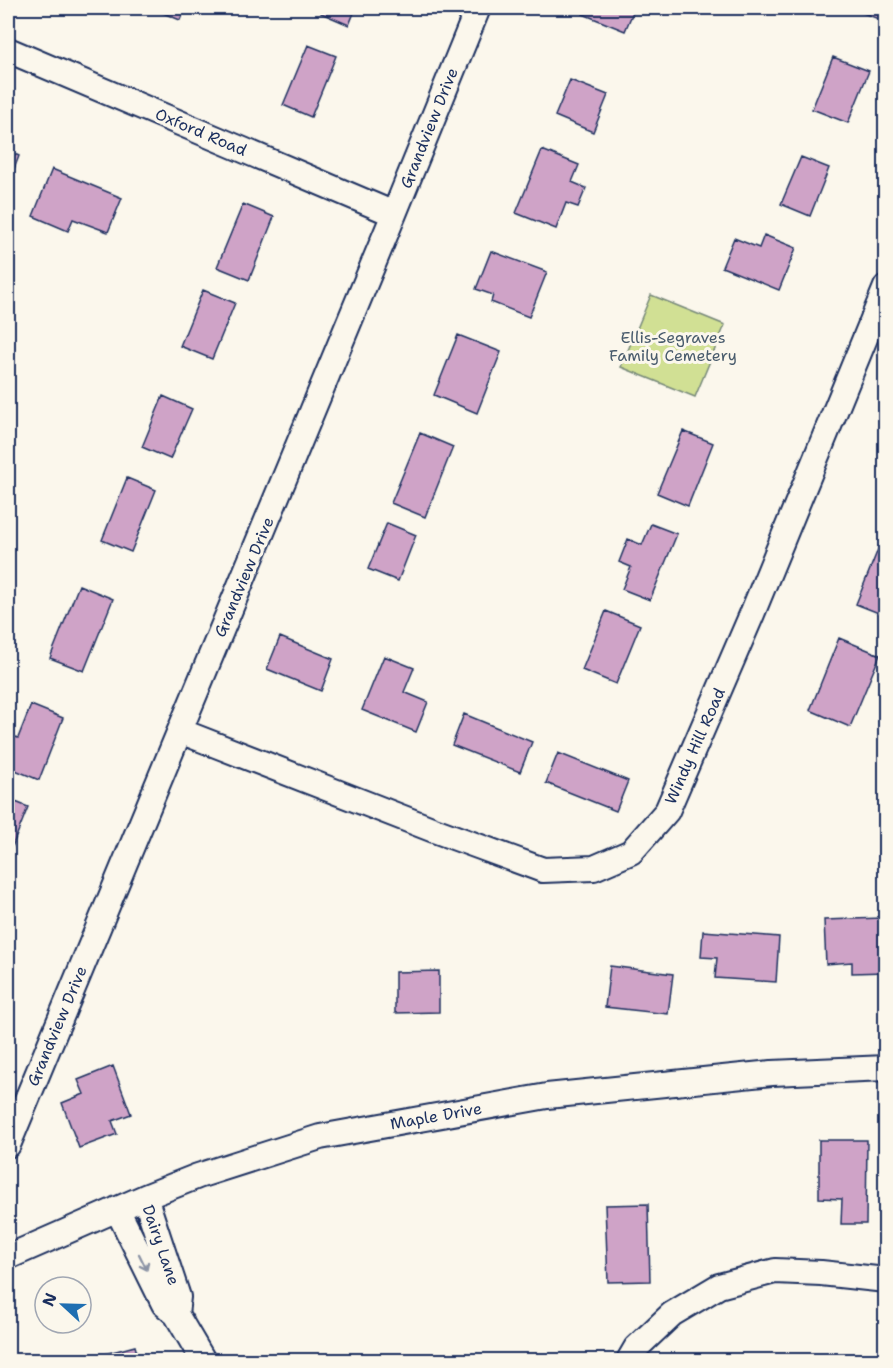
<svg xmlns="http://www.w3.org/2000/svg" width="893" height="1368" viewBox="0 0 893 1368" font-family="'Shantell Sans',sans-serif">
<rect width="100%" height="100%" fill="#fbf7ec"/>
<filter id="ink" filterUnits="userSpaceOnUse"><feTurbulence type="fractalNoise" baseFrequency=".0167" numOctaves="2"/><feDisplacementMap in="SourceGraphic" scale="12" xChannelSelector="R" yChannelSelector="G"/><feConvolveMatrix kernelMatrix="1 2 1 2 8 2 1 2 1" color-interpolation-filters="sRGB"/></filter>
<g filter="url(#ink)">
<!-- green -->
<path fill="#d1e094" stroke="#768879" stroke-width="1.5" d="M651,295L725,325L695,397L621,367Z"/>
<!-- building -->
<path fill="#cfa3c7" stroke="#1b2f5e" stroke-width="1.5" d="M151,8H185L180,20Z
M323,8H356L349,25L321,13Z
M586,8H622L633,12L625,31L583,14Z
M859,8H886V22L858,11Z
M308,45L336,56L311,117L283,105Z
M833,57L869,71L848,123L812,109Z
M570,80L608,95L593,132L555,116Z
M542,150L579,165L572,182L586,188L578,207L566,203L556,229L516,213Z
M8,151L19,156L8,185Z
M801,157L829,168L810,216L781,204Z
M52,169L122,198L108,232L73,219L68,231L33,216Z
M243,204L274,217L249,280L217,267Z
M764,235L796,248L779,290L722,267L734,238L759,248Z
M491,251L547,272L529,317L491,302L493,295L476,289Z
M203,290L235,303L212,359L180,346Z
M458,335L501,352L477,413L434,395Z
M163,396L192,409L170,459L142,447Z
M683,431L713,443L688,506L657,493Z
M420,433L453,447L425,517L391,503Z
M127,478L156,490L131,552L102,540Z
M387,523L416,535L398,581L368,569Z
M651,524L677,534L650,600L622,589L631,567L619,562L628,539L642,545Z
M881,542L886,544V616L856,604Z
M79,585L113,599L84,671L50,658Z
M606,611L640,625L616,684L582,670Z
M280,637L333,659L321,691L267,669Z
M839,638L880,655L850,727L810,710Z
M384,656L414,668L404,692L428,702L416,732L362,710Z
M31,705L63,718L39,780L8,767V734L18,738Z
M464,714L532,742L520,772L452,745Z
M558,753L628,781L616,811L546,783Z
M8,799L28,807L8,857Z
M882,918L885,972L852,973V962L826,964L824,920Z
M703,931L779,937L776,982L715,978L717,958L701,957Z
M610,966L673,974L668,1014L605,1007Z
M439,971V1012L395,1013V972Z
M113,1066L131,1114L112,1121L117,1134L79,1148L62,1103L84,1094L78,1080Z
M819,1140H867L866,1224H841L842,1199L819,1198Z
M648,1204L650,1281L608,1282L605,1205Z
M135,1346L139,1360H82Z"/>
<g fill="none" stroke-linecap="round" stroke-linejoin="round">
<defs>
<path id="street" d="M8,50L394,214
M180,731L434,830L543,870L594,868L631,852L667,811L752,614L886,287
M8,1145L394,214L478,8
M145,1197L178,1297L176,1314
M117,1209L164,1304L176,1314L203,1360
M8,1257L145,1197L198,1176L320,1137L547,1096L772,1073L886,1068
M629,1360L636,1348L672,1314L719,1286L775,1271L821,1273L886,1280"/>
</defs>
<!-- street casing -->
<use href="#street" stroke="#1b2f5e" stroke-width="28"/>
<!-- street -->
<use href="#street" stroke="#fbf7ec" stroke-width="24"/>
</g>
<!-- one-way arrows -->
<defs><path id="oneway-shaft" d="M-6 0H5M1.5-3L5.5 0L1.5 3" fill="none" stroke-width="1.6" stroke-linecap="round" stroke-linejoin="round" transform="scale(1.5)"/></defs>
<use stroke="#8b93a5" href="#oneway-shaft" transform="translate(143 1262) rotate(64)"/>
</g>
<g text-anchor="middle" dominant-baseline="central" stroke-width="6" stroke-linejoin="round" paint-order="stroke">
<!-- street labels -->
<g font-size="16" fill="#1b2f5e" stroke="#fbf7ec">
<text transform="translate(429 128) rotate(-68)">Grandview Drive</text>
<text transform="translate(201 132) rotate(23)">Oxford Road</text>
<text transform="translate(244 577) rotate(-67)">Grandview Drive</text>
<text transform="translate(695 746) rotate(-66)">Windy Hill Road</text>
<text transform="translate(57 1026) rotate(-67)">Grandview Drive</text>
<text transform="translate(436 1116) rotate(-10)">Maple Drive</text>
<text transform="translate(161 1245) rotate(71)">Dairy Lane</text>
</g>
<!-- park labels -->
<g font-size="16" fill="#485b6c" stroke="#fbf7ec">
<text x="673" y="337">Ellis-Segraves<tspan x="673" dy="18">Family Cemetery</tspan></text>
</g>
</g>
<!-- margin -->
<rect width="893" height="1368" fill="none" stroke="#fbf7ec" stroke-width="30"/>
<rect x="15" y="15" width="863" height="1338" fill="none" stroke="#1b2f5e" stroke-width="2" filter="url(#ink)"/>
<!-- north arrow -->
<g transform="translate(63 1305) rotate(292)"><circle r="28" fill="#fbf7ec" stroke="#a1a7b3" stroke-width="1.5"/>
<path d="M0-4.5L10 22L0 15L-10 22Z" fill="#1f6fb2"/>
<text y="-9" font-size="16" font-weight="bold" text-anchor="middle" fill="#1b2f5e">N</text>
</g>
</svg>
